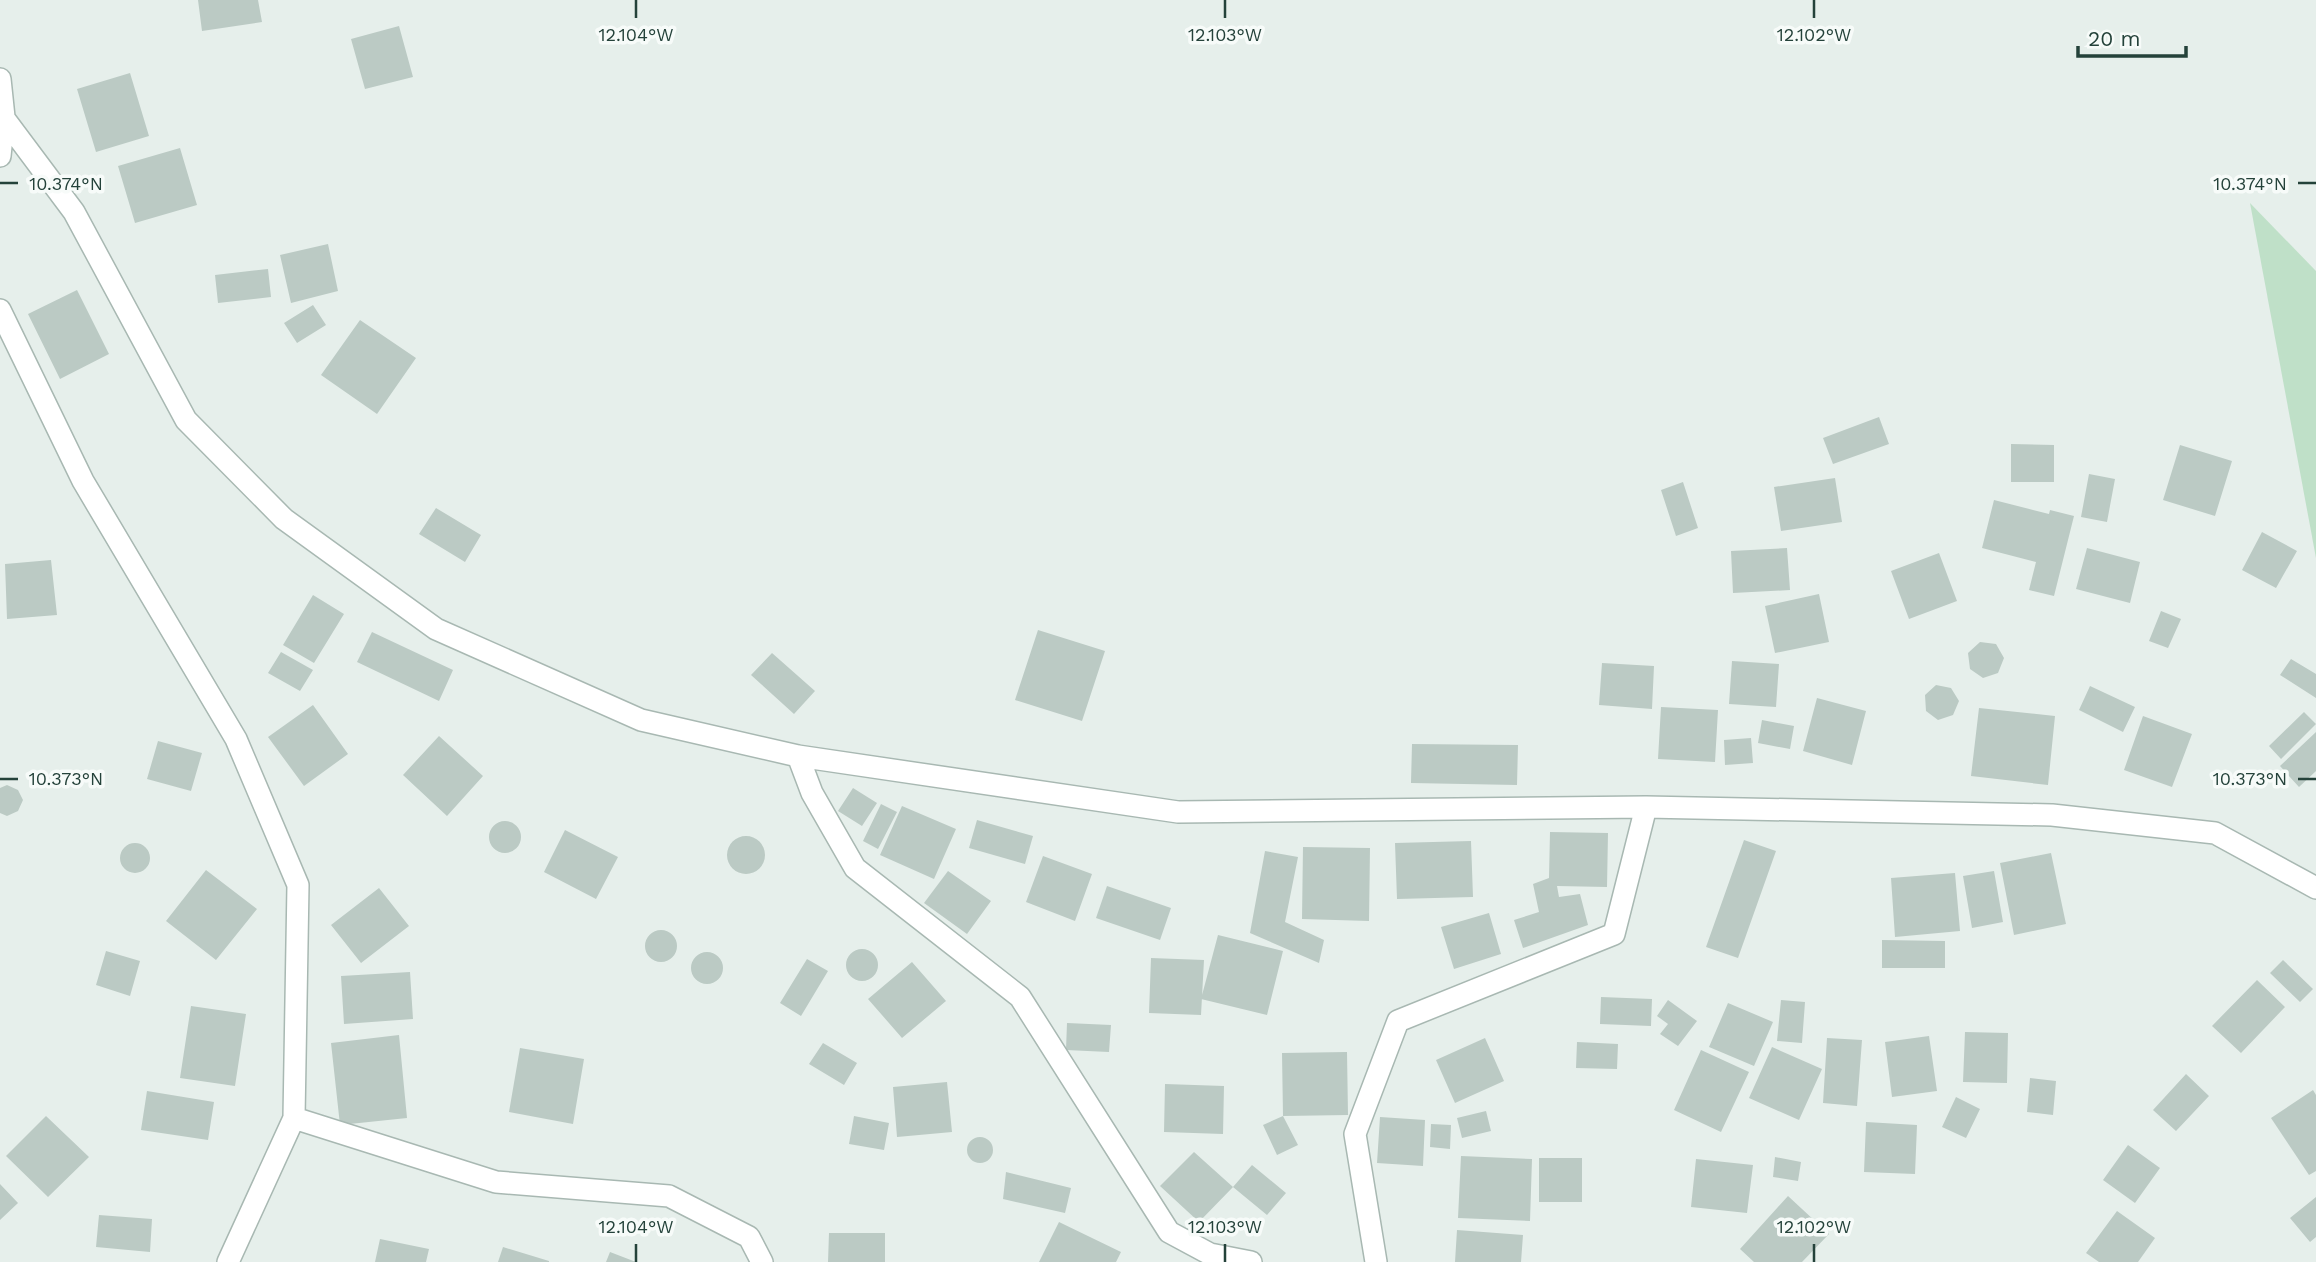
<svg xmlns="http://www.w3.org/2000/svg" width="2316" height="1262" viewBox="0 0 2316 1262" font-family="'Work Sans',sans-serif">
<rect width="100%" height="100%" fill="#e6efeb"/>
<!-- green -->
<path fill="#bfe0c8" d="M2250,203L2316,271V558Z"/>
<!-- building -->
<path fill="#bbcac4" d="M198,0H258L262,22L202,31Z
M399,26L413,77L365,89L351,39Z
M130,73L149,136L96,152L77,89Z
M180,148L197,205L135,223L118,166Z
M328,244L338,291L291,303L280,255Z
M268,269L271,297L218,303L215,275Z
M77,290L109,354L60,379L28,314Z
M313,305L326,325L297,343L284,323Z
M360,320L416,358L377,414L321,375Z
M1879,417L1889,444L1833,464L1823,438Z
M2011,444L2054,445V482H2011Z
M2180,445L2232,461L2215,516L2163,500Z
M2089,474L2115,479L2107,522L2081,517Z
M1835,478L1842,522L1781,531L1774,487Z
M1683,482L1698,528L1676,536L1661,490Z
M1994,500L2049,514L2050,510L2074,516L2054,596L2029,590L2036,562L1982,548Z
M436,508L481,535L465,562L419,534Z
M2262,532L2297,551L2276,588L2242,570Z
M1787,548L1790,590L1733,593L1731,551Z
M2087,548L2140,562L2130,603L2076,589Z
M1939,553L1957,601L1909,619L1891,571Z
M51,560L57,615L7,619L5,564Z
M1819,594L1829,642L1775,653L1765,606Z
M313,595L344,614L314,663L283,645Z
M2161,611L2181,619L2168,648L2149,641Z
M1038,630L1105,651L1082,721L1015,700Z
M372,632L453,670L439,701L357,662Z
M1980,642L1996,644L2004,658L1998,673L1983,678L1970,669L1968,653Z
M281,652L313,670L300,691L268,673Z
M772,653L815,691L794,714L751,675Z
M2291,659L2316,674V698L2280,675Z
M1732,661L1779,664L1776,707L1729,704Z
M1602,663L1654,666L1652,709L1599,705Z
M1936,685L1951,688L1959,701L1953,715L1938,720L1926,711L1925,695Z
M2090,686L2135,707L2123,732L2079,710Z
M1817,698L1866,711L1852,765L1803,751Z
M313,705L348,754L304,786L268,737Z
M1661,707L1718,710L1715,762L1658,759Z
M1979,708L2055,716L2048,785L1971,776Z
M2304,712L2316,724L2281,759L2269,746Z
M2143,716L2192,734L2172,787L2124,770Z
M1762,720L1794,726L1790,749L1758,743Z
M2316,732V771L2299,787L2280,766Z
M439,736L483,776L447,816L403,775Z
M1751,738L1753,763L1725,765L1724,740Z
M158,741L202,753L191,791L147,779Z
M1412,744L1518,745L1517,785L1411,783Z
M7,785L18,790L23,800L18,811L7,816L0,813V788Z
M853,788L877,803L862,826L838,811Z
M881,804L897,812L878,849L863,841Z
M902,806L956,829L934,879L880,855Z
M977,820L1033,836L1025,864L969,848Z
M489 837a16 16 0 1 1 32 0a16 16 0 1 1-32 0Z
M565,830L618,857L596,899L544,872Z
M1550,832L1608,833L1607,887L1557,886L1559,897L1580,894L1588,925L1523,948L1514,920L1539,912L1533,884L1549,878Z
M727 855a19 19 0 1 1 38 0a19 19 0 1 1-38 0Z
M1744,840L1776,851L1738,958L1706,947Z
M1471,841L1473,897L1397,899L1395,843Z
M120 858a15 15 0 1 1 30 0a15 15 0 1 1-30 0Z
M1303,847L1370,848L1369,921L1302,919Z
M1265,851L1298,857L1285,922L1324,940L1319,963L1250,933Z
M2051,853L2066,924L2014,935L2000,863Z
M1043,856L1092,874L1075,921L1026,902Z
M206,870L257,909L216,960L166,921Z
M948,871L991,901L967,934L924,903Z
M1994,871L2003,922L1972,928L1963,876Z
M1955,873L1960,931L1895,937L1891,878Z
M1107,886L1171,908L1160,940L1096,918Z
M379,888L409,926L361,963L331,925Z
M1489,913L1501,954L1454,969L1441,927Z
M645 946a16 16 0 1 1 32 0a16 16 0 1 1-32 0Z
M1218,935L1283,951L1267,1015L1201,999Z
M1882,940L1945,941V968H1882Z
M846 965a16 16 0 1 1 32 0a16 16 0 1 1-32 0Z
M106,951L140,961L130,996L96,985Z
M691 968a16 16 0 1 1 32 0a16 16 0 1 1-32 0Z
M1151,958L1204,960L1201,1015L1149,1013Z
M807,959L828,971L801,1016L780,1003Z
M2283,960L2313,989L2300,1002L2270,973Z
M912,962L946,1001L902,1038L868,999Z
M410,972L413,1019L344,1024L341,976Z
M2257,980L2285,1007L2241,1053L2212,1026Z
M1601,997L1652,999L1651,1026L1600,1024Z
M1668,1000L1697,1021L1678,1046L1660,1034L1668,1024L1657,1016Z
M1781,1000L1805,1002L1802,1043L1777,1041Z
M1728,1003L1773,1022L1754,1066L1709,1047Z
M191,1006L246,1014L235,1086L180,1078Z
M1067,1023L1111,1025L1109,1052L1066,1050Z
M1965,1032L2008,1033L2007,1083L1963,1082Z
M399,1035L407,1118L340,1125L331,1043Z
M1929,1036L1937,1091L1892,1097L1885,1042Z
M1485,1038L1504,1081L1455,1103L1436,1060Z
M1827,1038L1862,1040L1857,1106L1823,1103Z
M1577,1042L1618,1044L1617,1069L1576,1068Z
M823,1043L857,1063L844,1085L809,1064Z
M1772,1047L1822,1069L1799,1120L1749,1098Z
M520,1048L584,1059L573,1124L509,1112Z
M1701,1050L1749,1072L1721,1132L1674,1110Z
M1347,1052L1348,1115L1283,1116L1282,1053Z
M2186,1074L2209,1096L2176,1131L2153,1110Z
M2030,1078L2056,1081L2053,1115L2027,1112Z
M947,1082L952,1132L897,1137L893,1087Z
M1165,1084L1224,1086L1223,1134L1164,1132Z
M2313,1090L2316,1095V1171L2309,1175L2271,1118Z
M147,1091L214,1102L208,1140L141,1130Z
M1956,1097L1980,1109L1966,1138L1942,1127Z
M1486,1111L1491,1131L1462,1138L1457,1118Z
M46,1116L89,1157L48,1197L6,1156Z
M854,1116L889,1123L884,1150L849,1144Z
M1283,1116L1298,1145L1277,1155L1263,1125Z
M1380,1117L1425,1120L1423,1166L1377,1163Z
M1866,1122L1917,1125L1915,1174L1864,1172Z
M1431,1124L1451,1125L1450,1149L1430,1147Z
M967 1150a13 13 0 1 1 26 0a13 13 0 1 1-26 0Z
M2128,1145L2160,1168L2135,1203L2103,1180Z
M1194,1152L1233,1187L1199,1222L1160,1186Z
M1461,1156L1532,1159L1530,1221L1458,1218Z
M1775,1157L1801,1162L1798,1181L1773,1177Z
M1539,1158H1582V1202H1539Z
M1696,1159L1753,1165L1747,1213L1691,1207Z
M1252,1165L1286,1193L1267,1215L1233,1187Z
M1006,1172L1071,1188L1065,1213L1003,1199Z
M0,1184L18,1203L0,1220Z
M1788,1196L1829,1234L1802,1262H1754L1740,1249Z
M2316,1197V1237L2310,1242L2290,1218Z
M2117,1211L2155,1238L2138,1262H2099L2086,1253Z
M99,1215L152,1219L150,1252L96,1247Z
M1059,1222L1121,1252L1116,1262H1039Z
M1457,1230L1523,1235L1521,1262H1455Z
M829,1233H885V1262H828Z
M380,1239L429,1249L426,1262H375Z
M503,1247L549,1261V1262H498Z
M610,1252L636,1262H606Z"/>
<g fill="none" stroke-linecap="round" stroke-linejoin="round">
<defs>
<path id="street" d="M0,79L4,117L0,156
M0,113L74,212L186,420L284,519L436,629L641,720L798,756L1178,812L1646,807L2052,815L2215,833L2316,888
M0,310L83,481L236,739L298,885L294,1118L228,1262
M798,756L812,793L855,868L1020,997L1169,1232L1210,1254L1251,1262
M294,1118L496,1182L669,1196L749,1237L762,1262
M1376,1262L1355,1134L1398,1021L1614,934L1646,807"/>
</defs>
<!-- street casing -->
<use href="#street" stroke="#a8b8b2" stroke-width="24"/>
<!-- street -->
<use href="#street" stroke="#fff" stroke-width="21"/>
</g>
<!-- ticks -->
<path fill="none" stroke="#24423a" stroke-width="2.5" d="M636,0V18M1225,0V18M1814,0V18M0,183H18M2298,183H2316M0,779H18M2298,779H2316M636,1244V1262M1225,1244V1262M1814,1244V1262"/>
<g font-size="18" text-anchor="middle" fill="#24423a" stroke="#f7fbf9" stroke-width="7" stroke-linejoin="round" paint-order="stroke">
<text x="636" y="41">12.104°W</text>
<text x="1225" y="41">12.103°W</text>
<text x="1814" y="41">12.102°W</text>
<text x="66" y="190">10.374°N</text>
<text x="2250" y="190">10.374°N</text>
<text x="66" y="785">10.373°N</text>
<text x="2250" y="785">10.373°N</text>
<text x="636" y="1233">12.104°W</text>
<text x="1225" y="1233">12.103°W</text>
<text x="1814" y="1233">12.102°W</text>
</g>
<!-- scale -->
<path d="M2078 46v10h108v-10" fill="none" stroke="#24423a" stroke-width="3.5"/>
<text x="2088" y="46" font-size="21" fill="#24423a" stroke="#f7fbf9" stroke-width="5" paint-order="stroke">20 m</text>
</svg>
